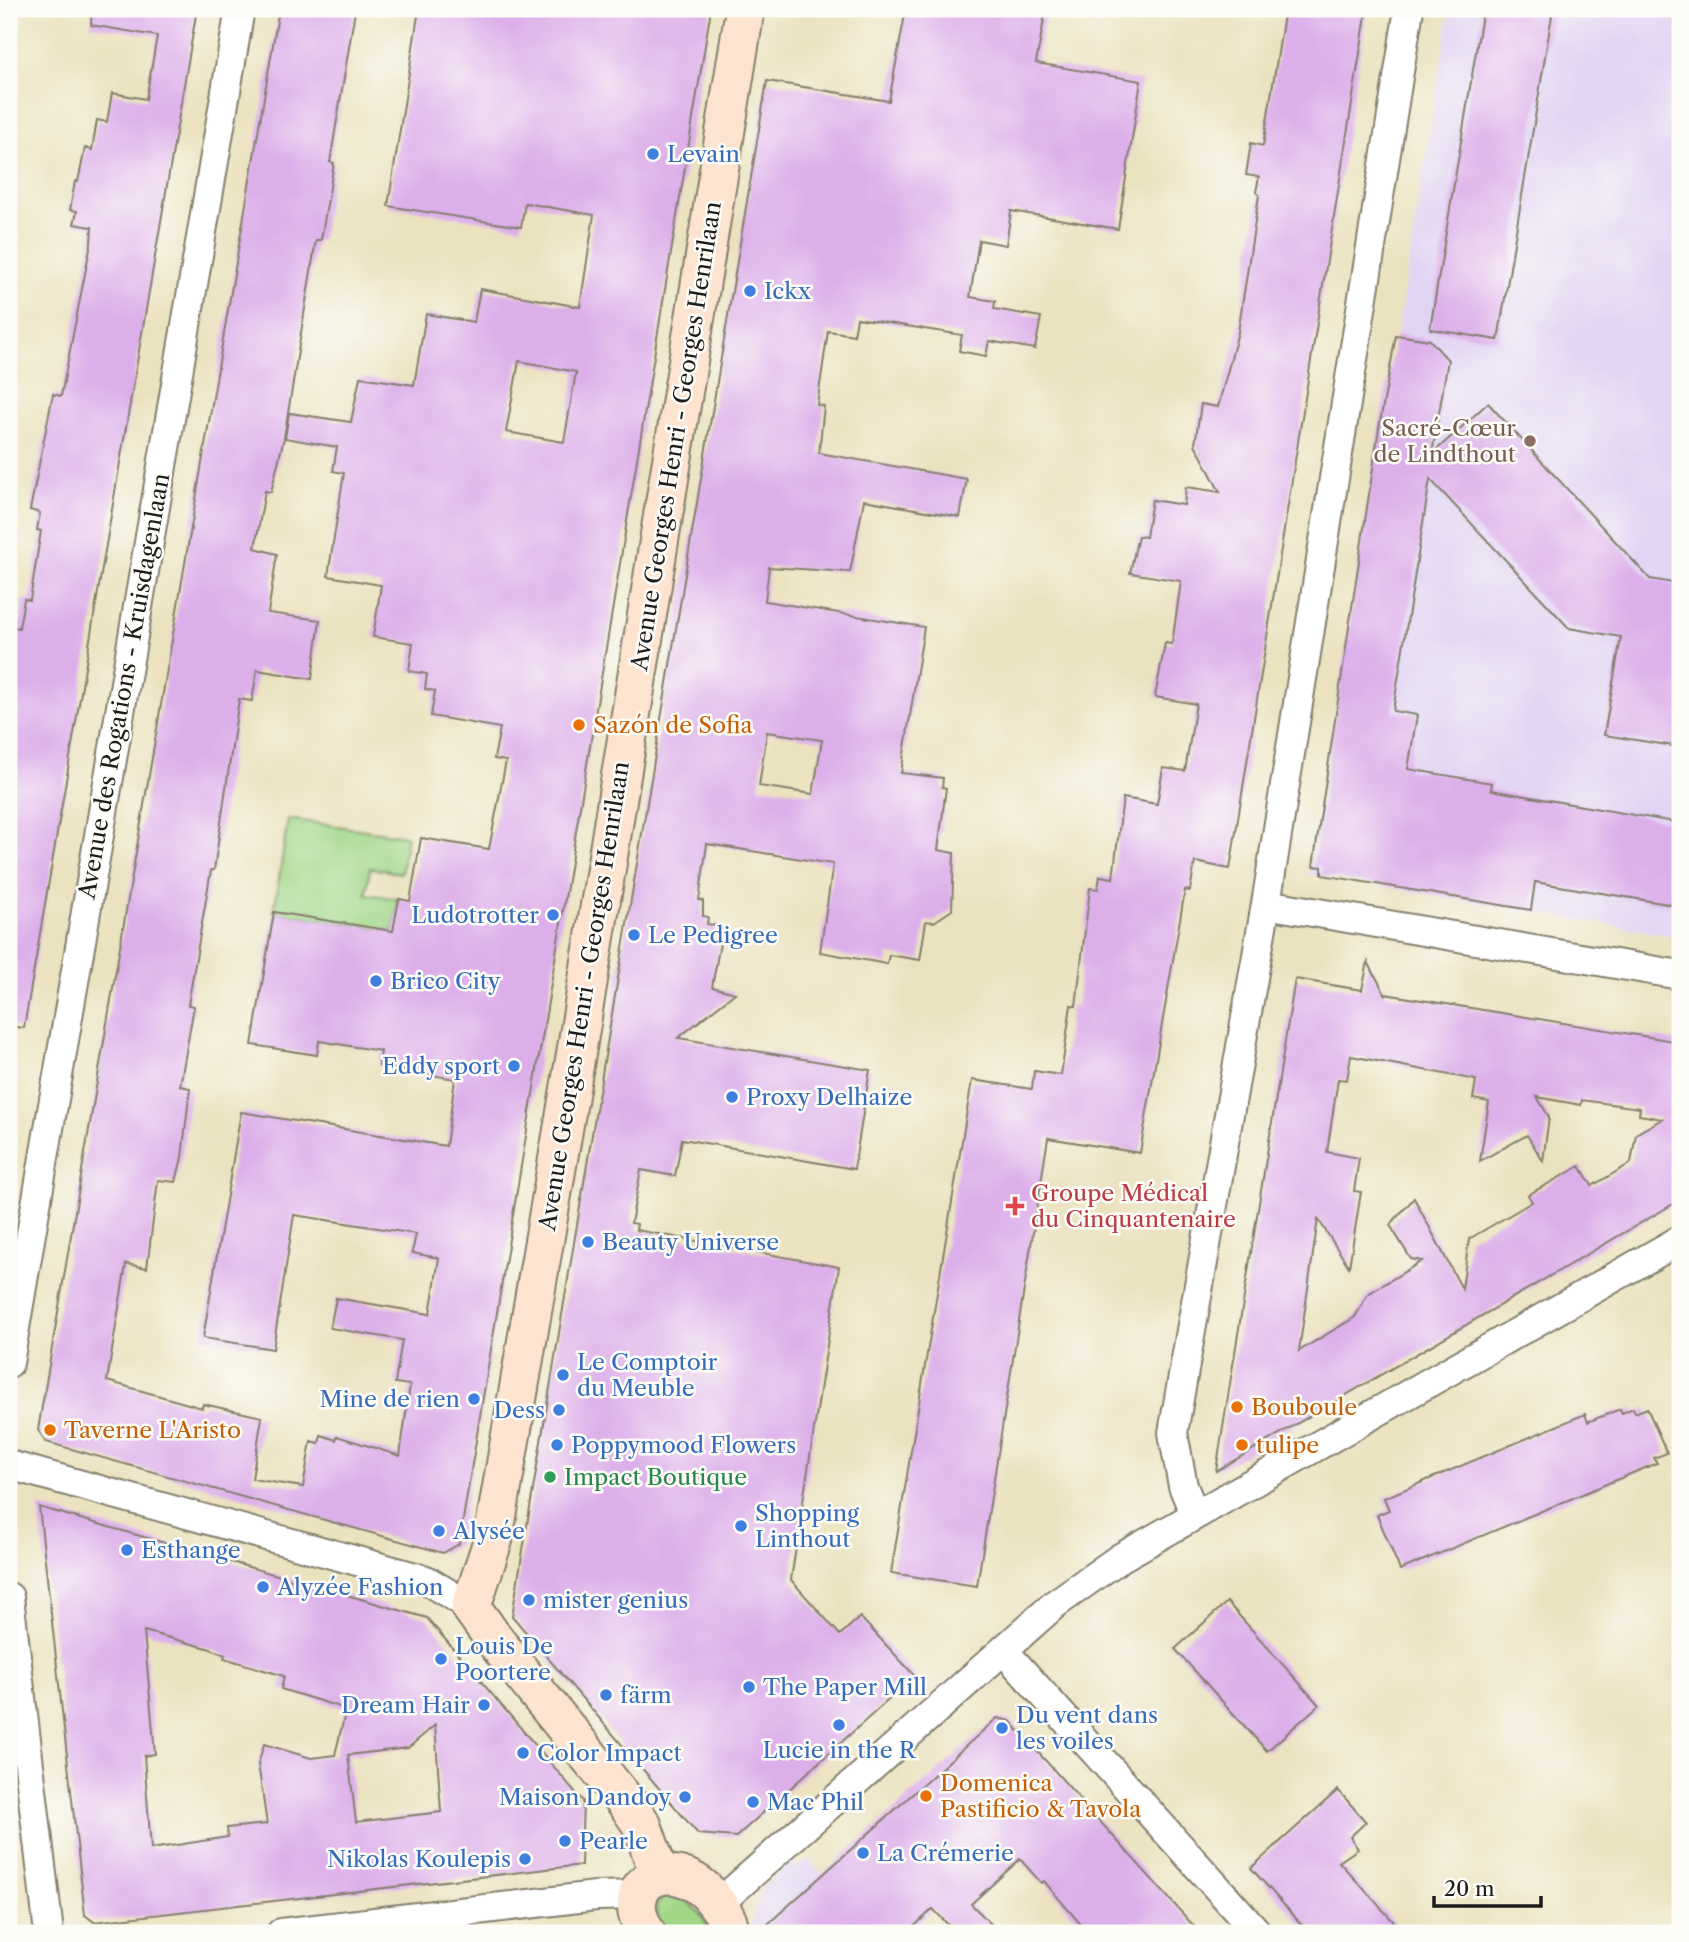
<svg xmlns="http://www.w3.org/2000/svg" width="1689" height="1942" viewBox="0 0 1689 1942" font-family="'Libre Caslon Text',serif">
<rect width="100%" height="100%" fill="#fdfcf7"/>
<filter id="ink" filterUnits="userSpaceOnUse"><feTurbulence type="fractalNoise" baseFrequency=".0143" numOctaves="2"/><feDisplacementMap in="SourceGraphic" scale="14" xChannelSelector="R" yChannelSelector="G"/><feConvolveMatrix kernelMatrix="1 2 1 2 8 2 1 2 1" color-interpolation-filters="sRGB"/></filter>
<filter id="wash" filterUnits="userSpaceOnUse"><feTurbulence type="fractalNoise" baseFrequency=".00686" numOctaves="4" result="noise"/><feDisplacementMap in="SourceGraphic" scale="28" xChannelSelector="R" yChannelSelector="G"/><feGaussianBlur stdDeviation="1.57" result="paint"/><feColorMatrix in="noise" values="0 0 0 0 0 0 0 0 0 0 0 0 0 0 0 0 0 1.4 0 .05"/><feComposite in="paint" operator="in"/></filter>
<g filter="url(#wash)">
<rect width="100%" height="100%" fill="#ebe2c0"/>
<!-- built -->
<path fill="#e2d4f3" d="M1450,9H1680V937L1309,874Z
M807,1858L875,1931L760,1933L759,1927L749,1930L762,1887L791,1861L798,1868Z"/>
<!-- green -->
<path fill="#a3d788" stroke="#607a52" stroke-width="2" d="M288,819L407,836L401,873L370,868L366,894L399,899L393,931L274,912Z
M675,1894C692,1902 704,1915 711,1933H665L659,1926L656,1905L667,1895Z"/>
<g id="blocks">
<!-- building -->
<path fill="#dcafea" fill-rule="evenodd" d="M92,9H197L24,1028L9,1026V626L19,628L24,599L30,600L41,531L37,530L40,513L30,510L53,394L61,396L91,243L92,227L74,224L77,211L70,210L75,181L78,182L85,148L92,150L97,120L107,122L112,93L146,99L157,36L91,25Z
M279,9L355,11L330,162L334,163L321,240H316L284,438L271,492L265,491L255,548L277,554L268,613L320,620L312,679L257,670L252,701L239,699L214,870H211L188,1005L194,1006L180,1086L190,1088L182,1157L176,1182L158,1180L147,1268L126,1264L107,1381L202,1408L203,1404L262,1417L252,1479L303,1487L311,1441L319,1443L321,1435L336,1440L337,1436L400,1456L410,1385L395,1383L402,1340L330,1328L336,1298L430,1314L439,1258L412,1253L416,1234L294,1215L273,1349L203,1338L241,1112L446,1146L455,1079L379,1066L381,1051L319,1041L317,1055L252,1045L274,912L393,931L399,899L410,901L421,838L489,849L506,761L494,759L500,728L431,716L435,691L425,689L427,674L409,671L413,643L373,637L381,585L328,576L344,473L333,471L337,447L285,438L289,413L351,422L360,377L414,385L426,314L474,322L480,289L580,307L594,215L525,203L521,227L388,206L419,9H711L459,1544L443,1553L46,1442L38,1430ZM519,361L576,372L564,442L506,432Z
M906,9H1046L1036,63L1141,81L1118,229L1011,211L1006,245L979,240L970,297L995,301L994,309L1041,317L1035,349L989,341L986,356L959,351L962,335L857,318L854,335L828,331L817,405L824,406L819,453L967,479L960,517L864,500L850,572L769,567L765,601L924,627L901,773L943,778L942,787L946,788L938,850L954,853L952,910L934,922L926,921L920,960L889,955L887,964L820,952L833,864L707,844L699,900L703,901V916L708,917L707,924L723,927L712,987L735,993L678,1038L870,1070L854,1169L682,1139L675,1176L641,1170L631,1223L637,1224L636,1230L839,1267L791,1580L840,1635L860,1617L915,1676L736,1837L698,1834L512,1616L767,81L889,101ZM767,732L822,740L813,794L759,786Z
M1285,9H1367L1230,869L1195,862L1190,891L1185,890L1140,1153L1048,1138L977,1586L891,1573L972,1080L1032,1089L1034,1071L1061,1075L1071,1005L1076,1006L1090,888L1098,889L1100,876L1113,878L1123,798L1157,804L1163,768L1185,771L1196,704L1155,697L1165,643L1172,644L1181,581L1130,573L1138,536L1146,537L1152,500L1184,505L1186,487L1220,492L1195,444L1201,404L1218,407L1238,332L1259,195L1256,192L1259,177L1246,175L1251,143L1263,146Z
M1483,9H1553L1498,340L1430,329Z
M1396,335L1430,340L1448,360L1432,454L1488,403L1650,579L1680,584V747L1604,735L1621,637L1569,628L1430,479L1393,711L1417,715L1408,769L1492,783L1491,790L1680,823V906L1535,882L1531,910L1322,875V867L1313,866L1379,428Z
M1368,962L1385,994L1680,1042V1200L1216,1471L1295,979L1362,990ZM1351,1056L1476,1080L1473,1099L1489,1102L1480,1161L1527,1135L1543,1161L1549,1117L1537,1097L1581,1105L1582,1100L1640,1108L1639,1115L1662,1119L1636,1134L1631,1163L1592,1186L1580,1166L1528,1195L1532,1202L1469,1239L1462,1289L1414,1198L1390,1225L1411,1259L1422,1261L1368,1294L1355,1317L1299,1351L1318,1219L1349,1267L1361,1192L1354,1191L1359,1158L1327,1152L1338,1079L1347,1080Z
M1633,1408L1635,1413L1647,1408L1667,1453L1654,1458L1657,1463L1400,1570L1377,1515L1389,1510L1384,1498L1585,1414L1588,1422L1620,1409L1622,1413Z
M39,1507L427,1618L583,1801L581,1865L94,1922L85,1915ZM144,1631L211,1649L225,1655L224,1658L284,1676L281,1689L346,1709L335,1755L311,1758L264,1744L258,1764L267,1824L227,1828L228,1837L151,1849L144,1756L155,1754ZM435,1725L441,1812L356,1822L348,1755L408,1748Z
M1227,1602L1319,1705L1267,1751L1175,1649Z
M997,1718L1010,1721L1200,1933H1088L1044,1881L1041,1883L1020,1859L971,1904L1000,1933H956L933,1909L907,1933H758Z
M1338,1790L1366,1822L1350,1837L1358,1849L1339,1862L1404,1933H1309L1251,1868Z"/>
</g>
</g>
<g filter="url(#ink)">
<use href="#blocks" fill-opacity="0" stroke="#847f6e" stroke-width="2"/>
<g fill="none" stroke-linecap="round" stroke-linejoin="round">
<defs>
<path id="street" d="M1266,904L1680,975
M9,1363L240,9
M9,1465L426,1580L471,1607
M1195,1515L1183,1486L1173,1433L1266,904L1409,9
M9,1597L49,1933
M1004,1651L1258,1933
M718,1904L1055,1604L1120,1558L1680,1240
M281,1933L596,1896L639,1895"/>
<path id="secondary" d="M659,1874L642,1825L627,1803L496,1642L471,1607L493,1540L577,1048L745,9
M646,1933C615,1883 669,1852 710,1895C720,1907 728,1918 731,1933"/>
</defs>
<!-- street casing -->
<use href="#street" stroke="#847f6e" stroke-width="32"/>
<!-- secondary casing -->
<use href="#secondary" stroke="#847f6e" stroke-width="42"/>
<!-- street -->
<use href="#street" stroke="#fff" stroke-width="28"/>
<!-- secondary -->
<use href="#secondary" stroke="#fde4d0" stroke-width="38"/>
</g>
</g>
<!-- markers -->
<g fill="#3f7fe0" stroke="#fdfcf7" stroke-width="2.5">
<circle cx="653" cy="154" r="7"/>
<circle cx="750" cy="291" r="7"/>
<circle cx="553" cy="915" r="7"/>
<circle cx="634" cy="935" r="7"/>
<circle cx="376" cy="981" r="7"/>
<circle cx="514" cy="1066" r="7"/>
<circle cx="732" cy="1097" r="7"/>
<circle cx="588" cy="1242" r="7"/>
<circle cx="563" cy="1375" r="7"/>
<circle cx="474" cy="1399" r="7"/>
<circle cx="559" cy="1410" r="7"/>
<circle cx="557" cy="1445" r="7"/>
<circle cx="741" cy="1526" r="7"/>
<circle cx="439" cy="1531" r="7"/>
<circle cx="127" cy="1550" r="7"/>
<circle cx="263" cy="1587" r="7"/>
<circle cx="529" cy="1600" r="7"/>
<circle cx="441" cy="1659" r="7"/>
<circle cx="749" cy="1687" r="7"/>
<circle cx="606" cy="1695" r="7"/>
<circle cx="484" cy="1705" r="7"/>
<circle cx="839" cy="1725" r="7"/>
<circle cx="1002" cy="1728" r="7"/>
<circle cx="523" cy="1753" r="7"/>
<circle cx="685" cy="1797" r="7"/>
<circle cx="753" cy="1802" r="7"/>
<circle cx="565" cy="1841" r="7"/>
<circle cx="863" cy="1853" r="7"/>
<circle cx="525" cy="1859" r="7"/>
</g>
<circle fill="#8d6e63" stroke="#fdfcf7" stroke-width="2.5" cx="1530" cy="441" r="7"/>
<g fill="#e8710a" stroke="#fdfcf7" stroke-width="2.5">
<circle cx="579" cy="725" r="7"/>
<circle cx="1237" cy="1407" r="7"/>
<circle cx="50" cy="1430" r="7"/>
<circle cx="1242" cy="1445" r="7"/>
<circle cx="926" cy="1796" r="7"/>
</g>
<path fill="#e0444e" stroke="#fdfcf7" stroke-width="2.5" d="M1011.5 1195.5h7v7h7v7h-7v7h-7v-7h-7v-7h7z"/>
<circle fill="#2e9e5b" stroke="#fdfcf7" stroke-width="2.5" cx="550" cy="1477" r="7"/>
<g text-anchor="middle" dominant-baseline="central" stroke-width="5" stroke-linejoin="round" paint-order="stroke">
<!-- shop labels -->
<g font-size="23" fill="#366cbe" stroke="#fdfcf7" text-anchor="start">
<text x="667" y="154">Levain</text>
<text x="764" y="291">Ickx</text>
<text x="539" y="915" text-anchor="end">Ludotrotter</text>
<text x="648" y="935">Le Pedigree</text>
<text x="390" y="981">Brico City</text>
<text x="500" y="1066" text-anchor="end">Eddy sport</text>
<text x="746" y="1097">Proxy Delhaize</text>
<text x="602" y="1242">Beauty Universe</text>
<text x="577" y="1362">Le Comptoir<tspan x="577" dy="26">du Meuble</tspan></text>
<text x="460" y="1399" text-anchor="end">Mine de rien</text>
<text x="545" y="1410" text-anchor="end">Dess</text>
<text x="571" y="1445">Poppymood Flowers</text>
<text x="755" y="1513">Shopping<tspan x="755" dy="26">Linthout</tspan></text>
<text x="453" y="1531">Alysée</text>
<text x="141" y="1550">Esthange</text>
<text x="277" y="1587">Alyzée Fashion</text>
<text x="543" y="1600">mister genius</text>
<text x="455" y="1646">Louis De<tspan x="455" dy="26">Poortere</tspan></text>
<text x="763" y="1687">The Paper Mill</text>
<text x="620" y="1695">färm</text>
<text x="470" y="1705" text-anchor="end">Dream Hair</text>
<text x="1016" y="1715">Du vent dans<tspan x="1016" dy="26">les voiles</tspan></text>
<text x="839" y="1750" text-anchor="middle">Lucie in the R</text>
<text x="537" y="1753">Color Impact</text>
<text x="671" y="1797" text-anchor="end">Maison Dandoy</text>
<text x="767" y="1802">Mac Phil</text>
<text x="579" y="1841">Pearle</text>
<text x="877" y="1853">La Crémerie</text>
<text x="511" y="1859" text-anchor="end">Nikolas Koulepis</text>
</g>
<!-- education labels -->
<g font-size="23" fill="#785e54" stroke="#fdfcf7" text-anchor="end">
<text x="1516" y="428">Sacré-Cœur<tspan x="1516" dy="26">de Lindthout</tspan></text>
</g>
<!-- street labels -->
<g font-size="23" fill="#1c1c1c" stroke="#fdfcf7">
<text transform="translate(676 436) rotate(-81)">Avenue Georges Henri - Georges Henrilaan</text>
<text transform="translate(124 686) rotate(-80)">Avenue des Rogations - Kruisdagenlaan</text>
<text transform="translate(584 996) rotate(-81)">Avenue Georges Henri - Georges Henrilaan</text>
</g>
<!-- food labels -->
<g font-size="23" fill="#c56008" stroke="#fdfcf7" text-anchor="start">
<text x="593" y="725">Sazón de Sofia</text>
<text x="1251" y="1407">Bouboule</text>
<text x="64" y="1430">Taverne L'Aristo</text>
<text x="1256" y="1445">tulipe</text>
<text x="940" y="1783">Domenica<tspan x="940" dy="26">Pastificio &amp; Tavola</tspan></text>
</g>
<!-- health labels -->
<g font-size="23" fill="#be3a42" stroke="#fdfcf7" text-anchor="start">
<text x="1031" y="1193">Groupe Médical<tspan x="1031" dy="26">du Cinquantenaire</tspan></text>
</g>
<!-- leisure labels -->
<g font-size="23" fill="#27864d" stroke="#fdfcf7" text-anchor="start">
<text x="564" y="1477">Impact Boutique</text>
</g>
</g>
<!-- margin -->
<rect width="1689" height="1942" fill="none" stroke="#fdfcf7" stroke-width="35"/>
<!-- scale -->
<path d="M1434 1896v10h107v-10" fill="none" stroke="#1c1c1c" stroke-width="3.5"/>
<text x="1444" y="1896" font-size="21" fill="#1c1c1c" stroke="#fdfcf7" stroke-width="5" paint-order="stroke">20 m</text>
</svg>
